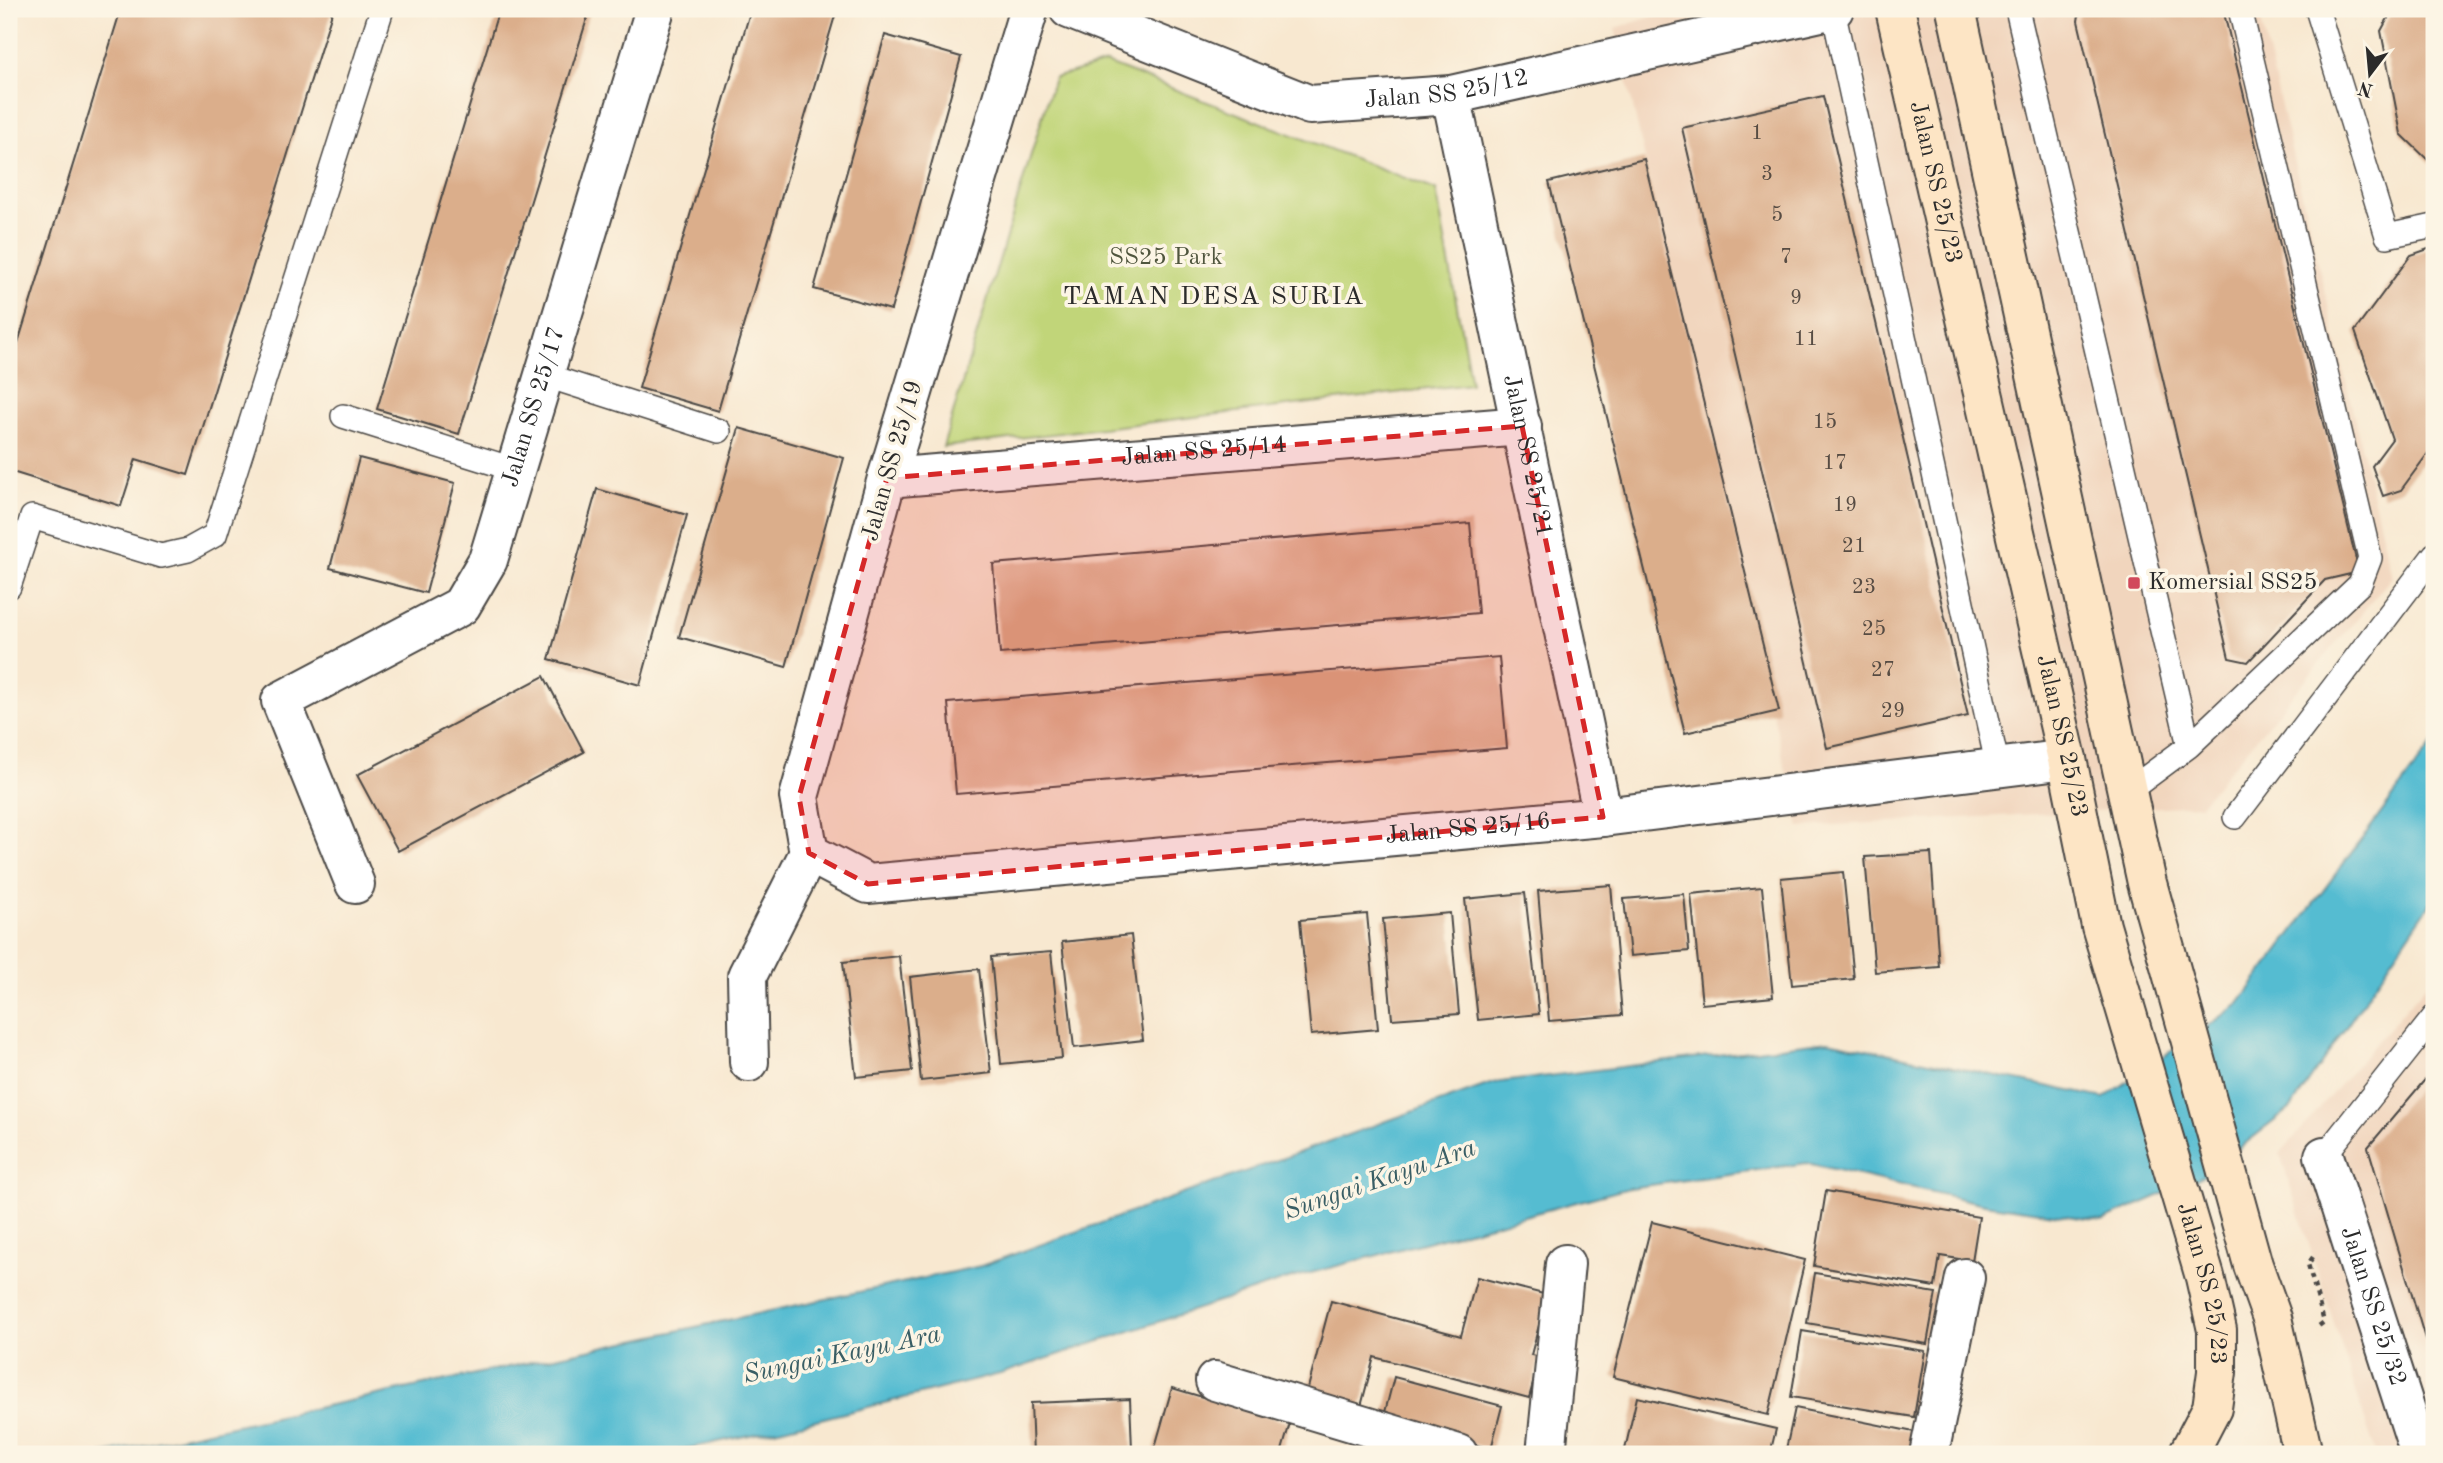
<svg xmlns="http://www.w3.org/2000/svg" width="2443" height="1463" viewBox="0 0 2443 1463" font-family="'Old Standard TT',serif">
<rect width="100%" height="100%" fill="#fcf5e5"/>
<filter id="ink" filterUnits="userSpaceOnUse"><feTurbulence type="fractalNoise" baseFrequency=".0143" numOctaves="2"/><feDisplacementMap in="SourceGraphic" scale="14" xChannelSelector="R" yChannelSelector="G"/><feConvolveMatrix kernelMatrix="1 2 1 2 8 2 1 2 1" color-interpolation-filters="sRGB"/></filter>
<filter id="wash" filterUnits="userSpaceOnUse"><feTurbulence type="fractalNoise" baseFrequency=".00686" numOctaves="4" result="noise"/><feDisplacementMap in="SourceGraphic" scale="28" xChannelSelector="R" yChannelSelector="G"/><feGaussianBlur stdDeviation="1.57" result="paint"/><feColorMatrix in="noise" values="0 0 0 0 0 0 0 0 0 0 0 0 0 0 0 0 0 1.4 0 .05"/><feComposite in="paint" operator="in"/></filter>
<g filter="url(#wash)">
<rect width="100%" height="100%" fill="#f8e8d0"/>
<!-- built -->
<path fill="#f1d5bd" d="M1679,9H2258L2392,577L2200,805L1799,827L1615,28Z
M2434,976V1454H2376L2280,1154Z"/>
<!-- green -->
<path fill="#c1d579" stroke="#768052" stroke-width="2" d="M1106,63L1436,190L1471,384L943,447L1054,78Z"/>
<!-- water -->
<path fill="#54bcd1" stroke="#40747e" stroke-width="2" d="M2434,742V898L2291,1108L2203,1176L2102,1221L1984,1204L1807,1163L1629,1188L1288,1279L1000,1374L788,1427L661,1454H101L981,1266L1493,1083L1828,1041L2104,1098L2238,1005Z"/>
<g id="blocks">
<!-- building -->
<path fill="#dbae8b" d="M121,9H333L188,475L136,459L121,506L9,471V372Z
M499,9H590L459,434L377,409Z
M751,9H837L718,411L639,388Z
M2080,9H2223L2359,572L2325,580L2248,662L2229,658L2078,21Z
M2393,9H2434V166L2401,134L2381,31Z
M885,35L961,57L891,310L814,289Z
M1823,96L1968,716L1827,748L1682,128Z
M1644,159L1779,711L1685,733L1549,182Z
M2434,247V445L2401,490L2383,496L2372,466L2392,439L2355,331L2411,255Z
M739,428L844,458L786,667L679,637Z
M359,458L455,483L426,593L330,568Z
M597,489L687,515L640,685L549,659Z
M1470,523L1478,613L1000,654L993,564Z
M1499,657L1507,748L956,794L948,703Z
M544,676L584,752L398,851L357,775Z
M1931,853L1939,967L1875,972L1865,857Z
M1843,872L1854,979L1792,985L1781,878Z
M1611,885L1622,1015L1549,1021L1538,891Z
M1762,887L1773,997L1702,1004L1691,894Z
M1525,893L1539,1014L1478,1020L1465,899Z
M1684,894L1689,951L1630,956L1624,899Z
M1450,913L1459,1014L1392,1019L1383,919Z
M1367,914L1378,1029L1311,1035L1300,920Z
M1131,935L1143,1040L1074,1048L1062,942Z
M1051,952L1062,1058L1001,1064L991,957Z
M899,956L912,1071L856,1077L843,962Z
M979,969L991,1073L921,1081L910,977Z
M2434,1069V1369L2368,1147Z
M1826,1191L1979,1217L1972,1261L1940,1256L1935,1287L1814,1266Z
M1652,1222L1805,1260L1768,1415L1613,1377Z
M1815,1273L1936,1293L1927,1344L1807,1323Z
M1477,1277L1547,1295L1531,1355L1540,1357L1529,1398L1374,1357L1358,1418L1304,1403L1331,1301L1461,1336Z
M1802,1331L1925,1351L1914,1417L1791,1397Z
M1394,1377L1502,1406L1491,1449L1383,1420Z
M1172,1388L1290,1423L1281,1454H1153Z
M1637,1397L1776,1429L1770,1454H1624Z
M1130,1399L1132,1449H1108V1454H1033L1031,1403Z
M1795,1408L1914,1432L1909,1454H1785Z"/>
</g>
</g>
<g filter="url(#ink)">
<use href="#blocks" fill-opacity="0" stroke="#4a4744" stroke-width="2"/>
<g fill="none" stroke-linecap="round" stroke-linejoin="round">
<defs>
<path id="service" d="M2017,9L2189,746L2127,792
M2317,9L2387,236L2434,226
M1833,10L1998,768
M544,375L719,431
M343,416L516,470
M9,587L32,517L161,556L188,550L215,535L382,9
M2189,746L2360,584L2370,558L2240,9
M2235,817L2434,555
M2324,1156L2434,1017"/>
<g id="minor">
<path id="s1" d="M1029,9L887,478L799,797L809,853L868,884L1603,817L2067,759"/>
<path id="s2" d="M1451,95L1603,817"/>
<path id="s3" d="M887,478L1522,426"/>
<path id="s4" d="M355,884L281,701L461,606L488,560L655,9"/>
<path d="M749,1062L747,976L809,853"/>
<path id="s5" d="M2324,1156L2420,1454"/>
<path d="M1215,1381L1458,1454"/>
<path d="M1546,1454L1565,1264"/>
<path d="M1929,1454L1965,1278"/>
</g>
<g id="tertiary">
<path id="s6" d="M1069,9L1310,105L1451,95L1834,9"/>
</g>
<g id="secondary">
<path id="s7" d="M1895,9L2067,759L2101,926L2205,1277L2217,1330V1372L2212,1408L2188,1454"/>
<path d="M1956,9L2147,883L2253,1265L2272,1318L2303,1454"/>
</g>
</defs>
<!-- service casing -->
<use href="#service" stroke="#4a4744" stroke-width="26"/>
<!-- minor casing -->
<use href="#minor" stroke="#4a4744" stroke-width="42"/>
<!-- tertiary casing -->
<use href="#tertiary" stroke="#4a4744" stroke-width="42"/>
<!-- secondary casing -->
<use href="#secondary" stroke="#4a4744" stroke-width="42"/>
<!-- path -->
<path stroke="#4a4744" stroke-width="4.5" stroke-dasharray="5 5" stroke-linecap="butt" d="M2313,1257L2308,1264L2324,1322L2316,1328"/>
<!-- service -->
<use href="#service" stroke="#fff" stroke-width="23"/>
<!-- minor -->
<use href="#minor" stroke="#fff" stroke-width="38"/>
<!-- tertiary -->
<use href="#tertiary" stroke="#fff" stroke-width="38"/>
<!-- secondary -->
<use href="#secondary" stroke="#fde5c5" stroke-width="38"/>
</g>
</g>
<!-- marked area -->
<path fill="#d62828" fill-opacity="0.2" stroke="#d62828" stroke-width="5" stroke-dasharray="14 9" stroke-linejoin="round" d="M1522,426L1603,817L868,884L809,853L799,797L887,478Z"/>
<!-- markers -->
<rect fill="#d1495b" stroke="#fcf5e5" stroke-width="2.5" x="2127" y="576" width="14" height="14" rx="3.5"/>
<g text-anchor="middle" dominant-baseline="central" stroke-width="7" stroke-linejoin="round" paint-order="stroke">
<!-- number labels -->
<g font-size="21" fill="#574c43">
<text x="1757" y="133">1</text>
<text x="1767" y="174">3</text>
<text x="1777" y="215">5</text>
<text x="1786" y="257">7</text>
<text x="1796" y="298">9</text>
<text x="1806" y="339">11</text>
<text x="1825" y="422">15</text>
<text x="1835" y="463">17</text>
<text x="1845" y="505">19</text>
<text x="1854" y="546">21</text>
<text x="1864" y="587">23</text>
<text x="1874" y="629">25</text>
<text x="1883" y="670">27</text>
<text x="1893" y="711">29</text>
</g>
<!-- street labels -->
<g font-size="24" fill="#2b2b2b" stroke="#fcf5e5">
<text stroke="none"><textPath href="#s6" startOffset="397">Jalan SS 25/12</textPath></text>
<text stroke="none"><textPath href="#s7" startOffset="178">Jalan SS 25/23</textPath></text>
<text stroke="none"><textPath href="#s4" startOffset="614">Jalan SS 25/17</textPath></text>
<text stroke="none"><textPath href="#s3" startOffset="318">Jalan SS 25/14</textPath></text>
<text stroke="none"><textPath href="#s2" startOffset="369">Jalan SS 25/21</textPath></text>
<text transform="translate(893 461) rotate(-74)">Jalan SS 25/19</text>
<text stroke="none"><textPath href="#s7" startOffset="746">Jalan SS 25/23</textPath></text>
<text stroke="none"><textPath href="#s1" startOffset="1547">Jalan SS 25/16</textPath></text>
<text stroke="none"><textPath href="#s7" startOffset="1312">Jalan SS 25/23</textPath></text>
<text stroke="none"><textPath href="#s5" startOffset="158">Jalan SS 25/32</textPath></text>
</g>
<!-- park labels -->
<g font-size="24" fill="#50563e" stroke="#fcf5e5">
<text x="1166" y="258">SS25 Park</text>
</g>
<!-- poi labels -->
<g font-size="24" fill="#2b2b2b" stroke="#fcf5e5" text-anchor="start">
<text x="2148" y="583">Komersial SS25</text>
</g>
<!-- neighbourhood labels -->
<g font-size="26" letter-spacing="2" fill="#2b2b2b" stroke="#fcf5e5">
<text x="1214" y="297">TAMAN DESA SURIA</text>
</g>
<!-- water labels -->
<g font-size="26" font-style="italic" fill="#395e65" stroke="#fcf5e5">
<text transform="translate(1380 1180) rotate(-19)">Sungai Kayu Ara</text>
<text transform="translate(842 1355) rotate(-12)">Sungai Kayu Ara</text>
</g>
</g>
<!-- margin -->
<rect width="2443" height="1463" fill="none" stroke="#fcf5e5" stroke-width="35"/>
<!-- north arrow -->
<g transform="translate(2370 74) rotate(196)" stroke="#fcf5e5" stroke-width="5" paint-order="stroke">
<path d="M0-5L12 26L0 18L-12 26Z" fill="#2b2b2b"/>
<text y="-10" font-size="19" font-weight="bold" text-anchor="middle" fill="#2b2b2b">N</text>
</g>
</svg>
